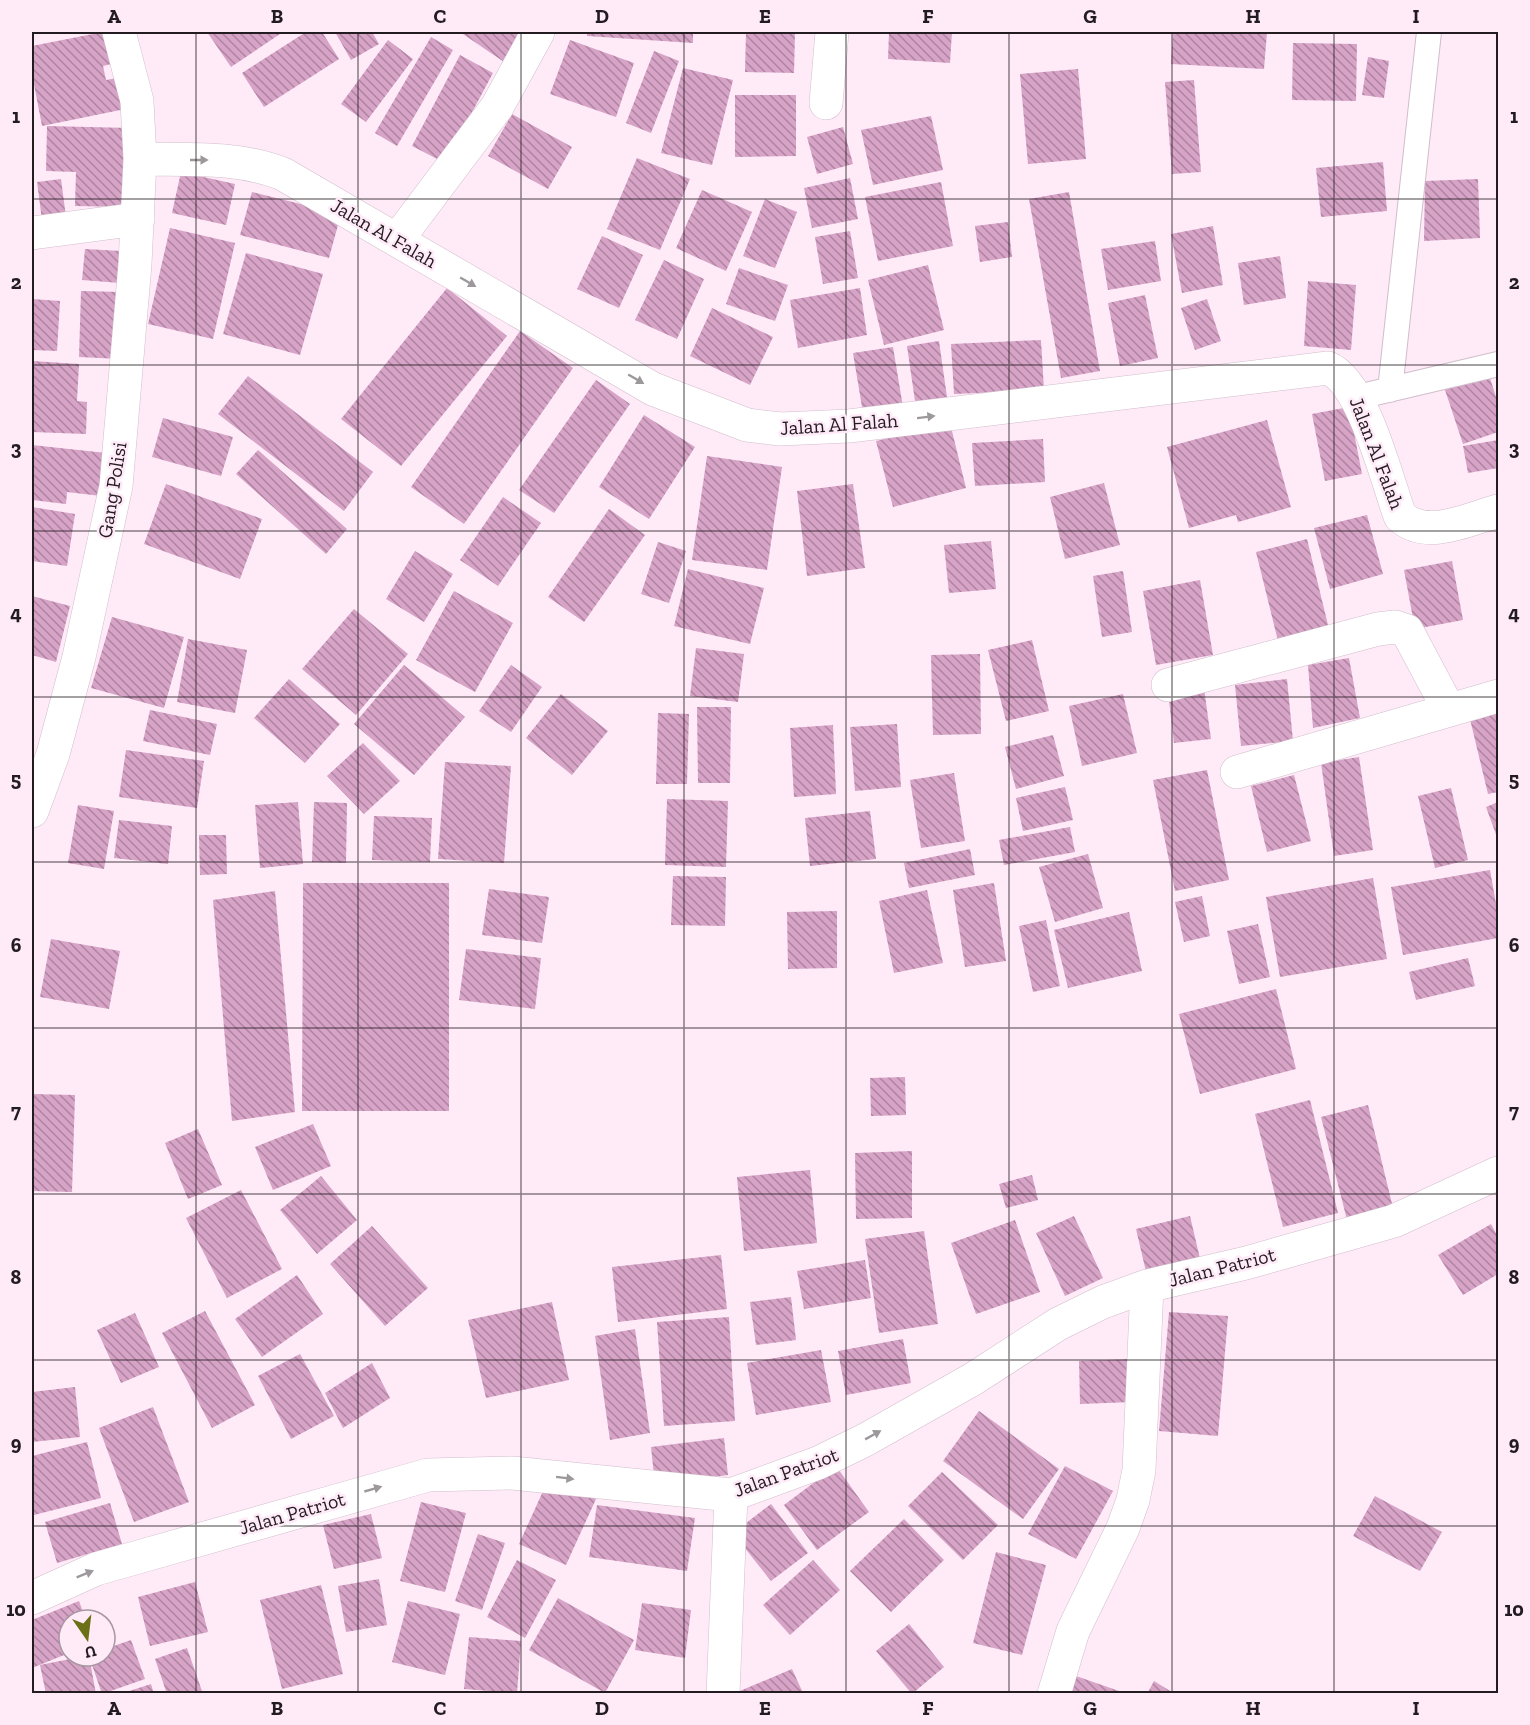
<svg xmlns="http://www.w3.org/2000/svg" width="1530" height="1725" viewBox="0 0 1530 1725" font-family="'Zilla Slab',serif">
<defs>
<pattern id="building-back-hatch" width="6" height="6" patternUnits="userSpaceOnUse" patternTransform="scale(1.5)"><rect width="6" height="6" fill="#d7a3c7"/><path d="M-1 5l2 2M0 0l6 6M5-1l2 2" fill="none" stroke="#ae84a1"/></pattern>
</defs>
<rect width="100%" height="100%" fill="#ffeaf8"/>
<!-- building -->
<path fill="url(#building-back-hatch)" d="M103,32H114L120,62L103,66L106,80L128,76L135,107L42,126L32,74V46Z
M207,32H283L231,67Z
M306,32H322L339,59L264,107L242,73Z
M335,32H372L379,44L351,60Z
M460,32H529L507,64Z
M587,32H693V43L587,36Z
M746,32H795L794,73L745,72Z
M889,32H952L950,63L888,59Z
M1173,32H1267L1264,69L1171,64Z
M431,37L453,50L397,146L375,133Z
M388,40L413,59L366,122L341,104Z
M570,40L634,63L616,117L550,94Z
M1293,43L1357,44L1356,101L1292,100Z
M654,51L679,61L651,133L626,123Z
M460,55L493,73L445,163L412,146Z
M1368,57L1389,61L1384,98L1362,95Z
M683,68L733,80L712,165L661,153Z
M1078,69L1086,159L1028,164L1020,74Z
M1194,80L1201,172L1172,174L1165,82Z
M735,95H796V156L735,157Z
M512,114L572,147L548,189L488,156Z
M931,116L943,170L873,185L861,130Z
M47,126L130,128L129,207L75,206L76,172L46,171Z
M843,127L853,164L817,174L807,137Z
M637,158L690,179L660,250L607,229Z
M1383,162L1387,211L1321,217L1316,168Z
M181,172L235,184L226,225L172,213Z
M850,178L858,219L812,228L804,188Z
M61,179L66,217L42,220L37,182Z
M1478,179L1480,238L1424,241L1425,181Z
M941,182L953,246L878,261L865,197Z
M702,190L752,212L726,271L676,248Z
M252,192L341,214L329,258L240,235Z
M1069,192L1100,371L1061,378L1029,199Z
M765,199L797,212L775,268L743,256Z
M1008,222L1012,257L980,262L975,226Z
M1213,226L1223,285L1182,293L1171,234Z
M170,228L235,243L213,339L148,324Z
M850,231L858,278L823,284L815,237Z
M602,236L643,255L619,308L577,289Z
M1155,241L1161,281L1108,290L1101,249Z
M85,249L121,251L120,283L82,280Z
M246,253L323,274L300,355L223,334Z
M1280,256L1286,298L1244,305L1238,263Z
M664,260L704,279L677,339L635,320Z
M928,265L944,330L884,345L868,280Z
M739,268L788,285L775,321L726,304Z
M1308,281L1356,285L1351,350L1304,346Z
M447,288L507,336L401,466L341,419Z
M860,288L867,335L798,348L790,300Z
M81,291L121,292L120,359L79,357Z
M1145,295L1158,358L1120,366L1108,303Z
M32,299L60,301L57,351L32,350Z
M1207,299L1221,341L1195,350L1181,308Z
M712,308L773,337L750,385L690,356Z
M520,331L573,368L464,524L411,487Z
M1041,340L1044,390L954,394L951,344Z
M939,341L948,404L916,408L907,346Z
M893,347L903,407L863,413L853,353Z
M32,361L79,364L77,401L87,402L86,434L32,432Z
M1487,369L1498,403V432L1463,444L1443,384Z
M248,376L373,472L344,511L218,414Z
M596,380L630,404L554,513L519,490Z
M1349,407L1362,474L1325,481L1312,414Z
M644,415L695,447L649,519L599,487Z
M163,418L233,437L221,476L152,457Z
M1267,420L1291,507L1238,522L1236,515L1189,528L1167,447Z
M950,423L966,488L893,507L876,441Z
M1043,439L1045,482L975,486L972,443Z
M1498,440V468L1468,473L1463,446Z
M32,445L106,453L101,496L67,492L66,504L32,500Z
M258,450L347,529L326,554L236,474Z
M707,456L782,467L767,570L692,560Z
M1104,483L1120,545L1065,559L1050,497Z
M166,484L262,519L240,579L144,544Z
M853,484L865,568L807,576L797,491Z
M503,497L541,523L498,586L460,560Z
M32,507L75,514L67,566L32,561Z
M609,509L645,535L584,622L548,597Z
M1367,515L1383,574L1330,589L1314,528Z
M1307,539L1329,629L1278,641L1256,552Z
M991,541L996,589L949,593L944,545Z
M658,542L686,551L669,603L641,594Z
M415,551L453,574L424,622L386,599Z
M1452,561L1463,620L1415,629L1404,570Z
M688,569L764,588L750,644L674,626Z
M1123,571L1132,632L1102,637L1093,576Z
M1200,580L1213,655L1156,665L1143,591Z
M454,591L513,623L475,692L416,660Z
M32,596L70,606L56,662L32,655Z
M354,609L408,654L356,715L302,669Z
M112,617L184,637L164,708L91,688Z
M188,639L247,650L235,713L177,702Z
M1032,640L1049,711L1006,721L988,650Z
M696,648L744,654L738,702L690,696Z
M980,654L981,734L933,735L931,655Z
M1349,658L1360,718L1313,728L1308,665Z
M404,665L465,717L414,775L354,724Z
M511,665L542,687L511,732L479,711Z
M289,679L340,724L305,763L254,718Z
M1287,679L1293,741L1241,746L1235,685Z
M1204,688L1211,739L1174,743L1168,692Z
M561,694L608,731L572,775L526,738Z
M1123,694L1137,753L1082,766L1069,706Z
M697,707H731L730,783H698Z
M1498,708V792L1488,794L1469,715Z
M150,710L217,724L210,755L143,741Z
M658,713L689,714L687,784H656Z
M897,724L901,787L855,791L850,727Z
M833,725L836,794L794,797L790,728Z
M1053,735L1064,776L1016,789L1005,747Z
M363,743L400,781L364,814L327,776Z
M126,750L204,761L197,808L119,797Z
M1359,757L1373,850L1334,856L1321,763Z
M445,762L511,766L504,863L438,859Z
M1207,770L1229,880L1175,891L1153,780Z
M954,773L965,841L921,848L910,780Z
M1294,775L1311,841L1267,852L1251,786Z
M1065,787L1073,820L1023,831L1016,798Z
M1451,788L1468,860L1435,868L1418,796Z
M667,799L728,801L726,867L665,865Z
M298,802L303,864L260,868L255,805Z
M314,802L347,803L346,863L312,862Z
M1498,802V840L1486,807Z
M78,805L114,811L104,869L68,863Z
M870,811L876,859L810,866L805,818Z
M374,816L432,818L430,862L372,860Z
M119,820L172,826L168,864L114,858Z
M1070,827L1075,852L1004,865L999,840Z
M199,835H226L227,874L200,875Z
M970,849L975,875L909,888L904,863Z
M1088,854L1103,908L1055,922L1039,867Z
M1490,870L1498,915V938L1403,955L1391,887Z
M673,876L726,877L725,926L671,925Z
M1373,878L1387,959L1280,977L1266,897Z
M303,883H449V1111H302Z
M994,883L1006,961L965,967L953,890Z
M489,889L549,897L542,943L482,935Z
M927,890L943,963L894,973L879,901Z
M275,891L295,1112L232,1121L213,900Z
M1202,896L1210,936L1184,942L1175,902Z
M837,911V968L788,969L787,912Z
M1129,912L1142,971L1068,988L1054,930Z
M1046,920L1060,986L1033,992L1019,926Z
M1258,924L1270,977L1239,984L1227,931Z
M51,939L120,951L109,1009L40,997Z
M466,949L541,958L535,1009L459,1000Z
M1468,958L1475,986L1416,1000L1409,972Z
M1276,989L1296,1069L1200,1094L1179,1014Z
M905,1077L906,1115L871,1116L870,1078Z
M32,1094L75,1095L72,1192L32,1191Z
M1310,1100L1338,1213L1283,1227L1255,1114Z
M1368,1105L1394,1212L1348,1224L1321,1117Z
M313,1124L331,1166L273,1190L255,1147Z
M198,1129L222,1185L188,1199L165,1143Z
M912,1151V1218L856,1219L855,1153Z
M810,1170L817,1243L744,1251L737,1177Z
M1032,1175L1038,1200L1006,1208L999,1184Z
M321,1176L357,1220L317,1254L280,1210Z
M241,1190L282,1269L227,1298L186,1218Z
M1074,1216L1103,1278L1065,1296L1036,1233Z
M1190,1216L1201,1263L1147,1276L1136,1229Z
M1015,1220L1040,1292L976,1314L951,1243Z
M1491,1224L1498,1237V1274L1463,1295L1438,1255Z
M372,1226L428,1288L385,1326L330,1264Z
M924,1231L938,1324L879,1333L865,1239Z
M721,1255L727,1309L618,1322L612,1267Z
M865,1260L871,1298L804,1309L797,1271Z
M297,1275L323,1314L262,1357L235,1319Z
M791,1297L796,1340L756,1345L750,1302Z
M552,1302L569,1380L486,1398L468,1320Z
M205,1311L255,1405L212,1428L162,1333Z
M1169,1312L1228,1316L1218,1436L1159,1431Z
M135,1313L159,1367L121,1383L97,1330Z
M729,1317L735,1421L664,1426L657,1322Z
M635,1329L650,1433L610,1440L595,1336Z
M903,1339L911,1383L846,1395L838,1351Z
M821,1350L831,1402L756,1415L747,1363Z
M300,1354L334,1416L291,1439L258,1376Z
M1131,1359L1132,1402L1080,1404L1079,1361Z
M372,1363L390,1398L343,1428L325,1393Z
M75,1387L80,1437L32,1442V1392Z
M153,1407L189,1502L134,1522L99,1428Z
M979,1411L1059,1469L1023,1519L943,1461Z
M724,1438L728,1475L655,1485L651,1447Z
M87,1442L101,1498L34,1515L32,1503V1456Z
M836,1466L869,1512L817,1550L784,1505Z
M1065,1466L1113,1491L1076,1559L1028,1534Z
M942,1472L998,1525L963,1560L908,1506Z
M549,1478L596,1499L566,1565L519,1544Z
M1375,1496L1442,1532L1420,1571L1353,1536Z
M421,1502L466,1513L445,1592L400,1581Z
M110,1503L122,1544L57,1563L45,1522Z
M771,1504L808,1553L771,1581L733,1533Z
M597,1505L695,1518L687,1571L589,1557Z
M371,1514L382,1558L334,1569L323,1525Z
M904,1519L944,1560L891,1612L850,1571Z
M478,1534L505,1543L482,1610L455,1601Z
M996,1552L1046,1565L1022,1655L973,1643Z
M517,1560L556,1580L525,1638L487,1617Z
M813,1560L840,1590L790,1635L763,1605Z
M379,1579L387,1625L346,1632L338,1586Z
M195,1582L208,1632L150,1646L138,1597Z
M321,1585L343,1674L282,1689L260,1600Z
M558,1598L634,1640L605,1693L529,1650Z
M79,1601L86,1620H69V1653L32,1668V1620Z
M408,1601L460,1614L445,1675L392,1662Z
M642,1603L691,1610L685,1658L635,1650Z
M909,1624L944,1667L912,1694L876,1651Z
M469,1637L521,1641L517,1693L464,1689Z
M131,1640L145,1679L102,1694L89,1656H105V1649Z
M187,1648L203,1694H167L155,1659Z
M85,1656H89L96,1694H46L40,1665Z
M792,1669L803,1693H735Z
M1076,1676L1119,1691L1118,1694H1069Z
M1154,1681L1175,1694H1147Z
M151,1684L154,1694H123V1693Z"/>
<g fill="none" stroke-linecap="round" stroke-linejoin="round">
<defs>
<path id="service" d="M1390,390L1429,32
M1358,397L1498,364"/>
<path id="minor" d="M826,103L832,32
M140,159C190,160 237,156 283,174L653,389L747,425L780,429L849,426L1328,368C1363,382 1387,480 1400,516C1426,541 1469,519 1498,511
M32,233L138,219
M397,240L497,107L538,32
M1168,685L1378,629L1395,627L1407,631L1449,710
M1237,772L1498,696
M32,811L53,754L79,657L116,486L135,264L140,159L137,101L119,32
M32,1598L96,1569L428,1475L512,1473L731,1495L818,1463L865,1440L973,1379L1058,1324L1103,1302L1147,1286L1246,1263L1394,1221L1498,1173
M723,1694L731,1495
M1054,1694L1073,1631L1123,1528L1133,1500L1139,1470L1147,1286"/>
</defs>
<!-- service casing -->
<use href="#service" stroke="#d1becb" stroke-width="26"/>
<!-- minor casing -->
<use href="#minor" stroke="#d1becb" stroke-width="34"/>
<!-- service -->
<use href="#service" stroke="#fff" stroke-width="24"/>
<!-- minor -->
<use href="#minor" stroke="#fff" stroke-width="33"/>
</g>
<!-- one-way arrows -->
<defs><path id="oneway-solid" d="M-6-.8H1V-3.2L6.5 0L1 3.2V.8H-6Z" transform="scale(1.5)"/></defs>
<g fill="#9c989b">
<use href="#oneway-solid" transform="translate(199 160)"/>
<use href="#oneway-solid" transform="translate(468 282) rotate(30)"/>
<use href="#oneway-solid" transform="translate(636 379) rotate(30)"/>
<use href="#oneway-solid" transform="translate(926 417) rotate(-7)"/>
<use href="#oneway-solid" transform="translate(873 1435) rotate(-29)"/>
<use href="#oneway-solid" transform="translate(565 1478) rotate(7)"/>
<use href="#oneway-solid" transform="translate(373 1489) rotate(-16)"/>
<use href="#oneway-solid" transform="translate(85 1574) rotate(-22)"/>
</g>
<!-- grid -->
<path fill="none" stroke="#221b20" stroke-width="1.5" stroke-opacity="0.55" d="M196,32V1694M358,32V1694M521,32V1694M684,32V1694M846,32V1694M1009,32V1694M1172,32V1694M1334,32V1694M32,199H1498M32,365H1498M32,531H1498M32,697H1498M32,862H1498M32,1028H1498M32,1194H1498M32,1360H1498M32,1526H1498"/>
<g text-anchor="middle" dominant-baseline="central" stroke-width="5" stroke-linejoin="round" paint-order="stroke">
<!-- street labels -->
<g font-size="20" fill="#221b20" stroke="#ffeaf8">
<text transform="translate(384 233) rotate(30)">Jalan Al Falah</text>
<text transform="translate(839 424) rotate(-4)">Jalan Al Falah</text>
<text transform="translate(1377 453) rotate(69)">Jalan Al Falah</text>
<text transform="translate(112 490) rotate(-81)">Gang Polisi</text>
<text transform="translate(1222 1267) rotate(-14)">Jalan Patriot</text>
<text transform="translate(786 1472) rotate(-20)">Jalan Patriot</text>
<text transform="translate(292 1513) rotate(-16)">Jalan Patriot</text>
</g>
</g>
<!-- border -->
<rect width="1530" height="1725" fill="none" stroke="#ffeaf8" stroke-width="66"/>
<!-- north arrow -->
<g transform="translate(87 1638) rotate(166)"><circle r="28" fill="#ffeaf8" stroke="#a797a2" stroke-width="1.5"/>
<path d="M0-4.5L10 22L0 15L-10 22Z" fill="#6b6f15"/>
<text y="-9" font-size="16" font-weight="bold" text-anchor="middle" fill="#221b20">U</text>
</g>
<rect x="33" y="33" width="1464" height="1659" fill="none" stroke="#221b20" stroke-width="2"/>
<g font-size="20" text-anchor="middle" font-weight="bold" fill="#221b20">
<text x="114" y="23">A</text>
<text x="277" y="23">B</text>
<text x="440" y="23">C</text>
<text x="602" y="23">D</text>
<text x="765" y="23">E</text>
<text x="928" y="23">F</text>
<text x="1090" y="23">G</text>
<text x="1253" y="23">H</text>
<text x="1416" y="23">I</text>
<text x="16" y="123">1</text>
<text x="1514" y="123">1</text>
<text x="16" y="289">2</text>
<text x="1514" y="289">2</text>
<text x="16" y="455">3</text>
<text x="1514" y="455">3</text>
<text x="16" y="620">4</text>
<text x="1514" y="620">4</text>
<text x="16" y="786">5</text>
<text x="1514" y="786">5</text>
<text x="16" y="952">6</text>
<text x="1514" y="952">6</text>
<text x="16" y="1118">7</text>
<text x="1514" y="1118">7</text>
<text x="16" y="1284">8</text>
<text x="1514" y="1284">8</text>
<text x="16" y="1450">9</text>
<text x="1514" y="1450">9</text>
<text x="16" y="1616">10</text>
<text x="1514" y="1616">10</text>
<text x="114" y="1715">A</text>
<text x="277" y="1715">B</text>
<text x="440" y="1715">C</text>
<text x="602" y="1715">D</text>
<text x="765" y="1715">E</text>
<text x="928" y="1715">F</text>
<text x="1090" y="1715">G</text>
<text x="1253" y="1715">H</text>
<text x="1416" y="1715">I</text>
</g>
</svg>
